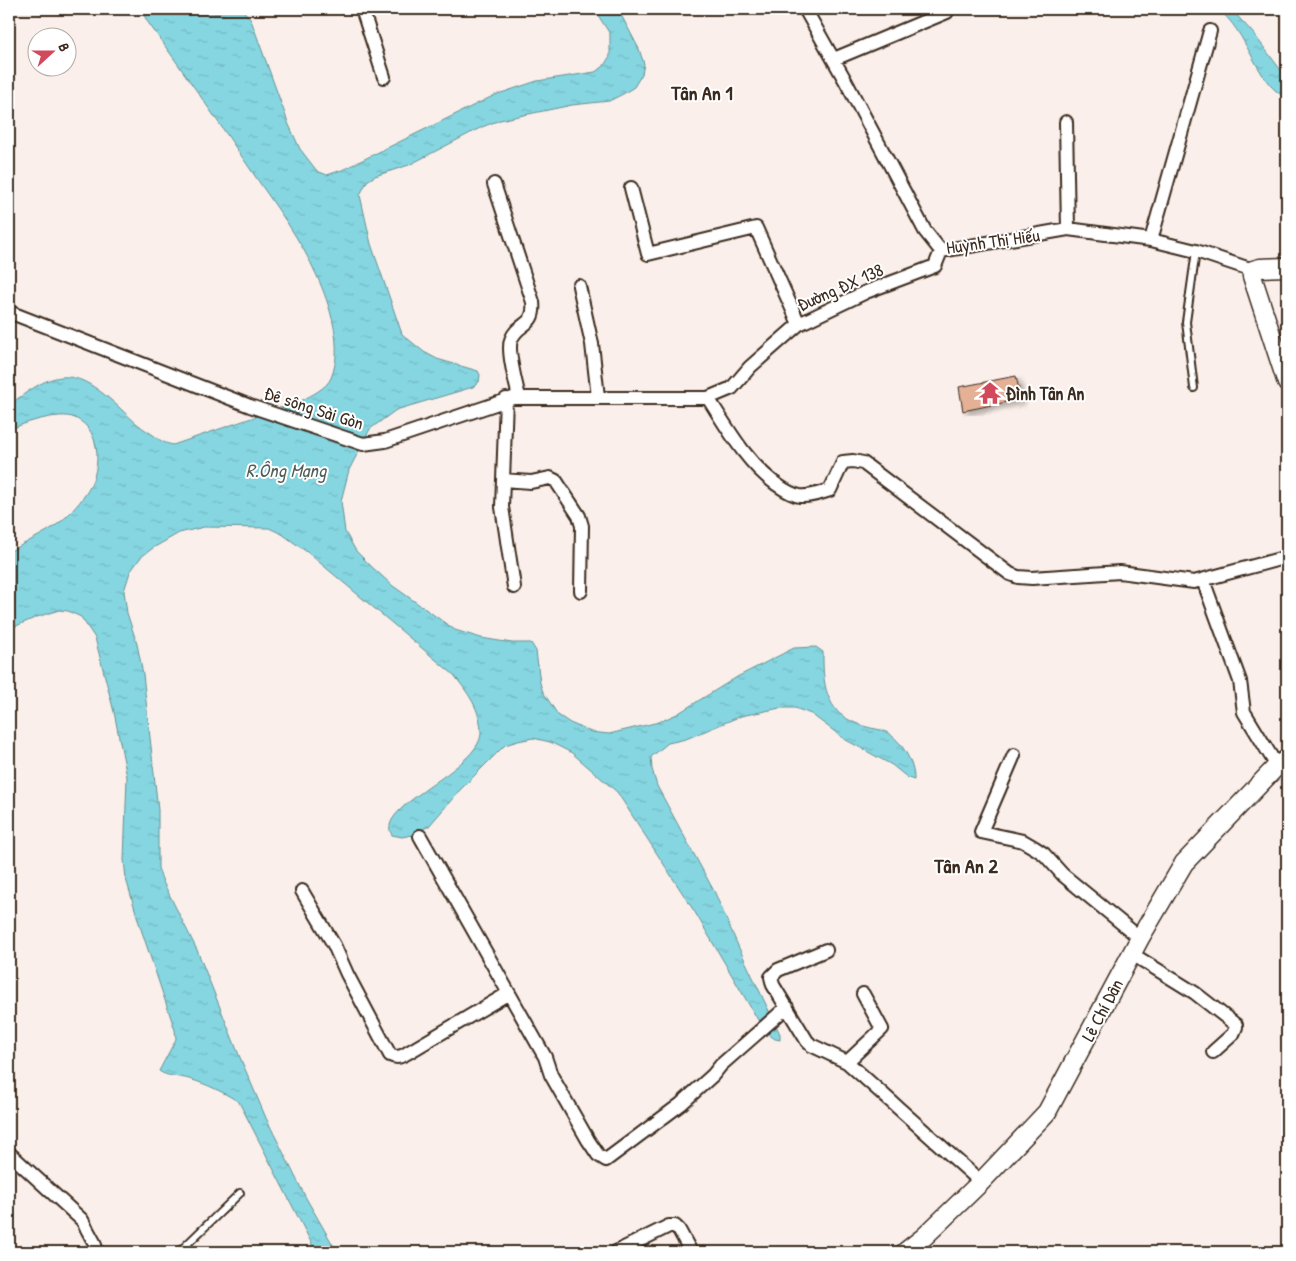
<svg xmlns="http://www.w3.org/2000/svg" width="1296" height="1261" viewBox="0 0 1296 1261" font-family="'Patrick Hand',sans-serif">
<defs>
<pattern id="water-ripples" width="26" height="14" patternUnits="userSpaceOnUse" patternTransform="scale(1.25)"><rect width="26" height="14" fill="#85d6e1"/><path d="M2 4q2-2 4 0t4 0M15 11q2-2 4 0t4 0" fill="none" stroke="#74b8c1"/></pattern>
<filter id="shadow"><feDropShadow dx="4.5" dy="4.5" stdDeviation="2.5" flood-color="#0004"/></filter>
</defs>
<rect width="100%" height="100%" fill="#faefea"/>
<filter id="ink" filterUnits="userSpaceOnUse"><feTurbulence type="fractalNoise" baseFrequency=".02" numOctaves="2"/><feDisplacementMap in="SourceGraphic" scale="10" xChannelSelector="R" yChannelSelector="G"/><feConvolveMatrix kernelMatrix="1 2 1 2 8 2 1 2 1" color-interpolation-filters="sRGB"/></filter>
<g filter="url(#ink)">
<!-- water -->
<path fill="url(#water-ripples)" stroke="#679193" d="M141,9H242L251,20L289,125L300,149L317,171L327,175L342,170L495,95L537,81L595,72L603,67L610,56V34L594,9H618L639,49L644,64L642,74L634,87L623,94L609,101L572,105L500,120L482,127L409,165L375,176L367,181L360,195L371,244L402,334L424,352L437,359L478,371L480,375L479,382L473,387L396,410L370,429L349,470L341,501L345,532L356,551L372,567L393,586L455,630L481,638L512,643H531L536,651L540,683L543,692L558,715L570,723L591,732L609,734L659,722L677,714L737,677L794,648L816,647L823,652C823,673 823,694 837,711C843,718 858,725 867,727C873,729 881,729 886,732C901,739 915,764 914,780L908,778L892,765L846,740L811,714L795,708H780L741,716L686,739L668,743L651,757L652,769L657,786L715,893L739,948L780,1034V1040L775,1039L765,1032L696,914L617,792L572,753L550,742L533,738L518,741L505,745L460,790L429,826L412,835L402,837L392,835C373,807 480,769 481,733C481,709 467,692 454,675L307,552L282,534L269,528L204,527L179,533L153,548L141,557L130,572L124,591L127,613L137,644L143,674L158,810V868L163,882L197,950L239,1055L266,1118L306,1198L337,1252H316L239,1102C223,1092 207,1084 189,1079C179,1076 167,1077 159,1071L176,1039L175,1030L140,926L126,879L124,860L127,777L114,712L95,638L81,617L68,611L59,610L37,617L9,629V552C24,543 45,534 59,523C68,516 78,505 85,495C101,474 104,431 75,418C60,411 23,423 9,430V405C51,374 69,363 112,401C124,411 134,423 147,431C159,438 159,442 173,445L301,401C311,395 326,389 331,378C344,347 330,305 317,276C301,240 277,208 255,176C220,124 184,72 147,21Z
M1217,9H1231L1253,33L1280,69L1287,71V97C1258,89 1247,28 1217,9Z"/>
<!-- building -->
<path fill="#e4b096" stroke="#3b2a1e" filter="url(#shadow)" d="M1016,376L1021,399L963,411L959,387Z"/>
<g fill="none" stroke-linecap="round" stroke-linejoin="round">
<defs>
<path id="lane" d="M1194,388L1186,322L1196,251
M179,1252L240,1193"/>
<path id="street" d="M362,9L384,77
M805,9L845,80L925,231L941,251
M834,59L947,12L945,9
M1066,122L1068,229
M494,184L533,302C536,328 517,322 511,340C507,351 516,384 519,397
M631,188L648,254L756,228L799,324
M1151,240L1210,31
M941,251L1068,229L1151,240L1196,251L1253,270
M579,286L592,344L598,397
M9,312L250,406L363,444L385,441L513,398H708L732,388L750,367L799,324L866,292L935,266L941,251
M708,398C728,429 746,462 776,484C783,489 792,495 800,496C810,497 821,493 830,490L843,462L853,461L863,463L1010,574L1018,577L1032,578L1120,572L1194,582L1287,557
M506,399L502,507L514,587
M503,480L531,482L550,478L556,481L579,516L582,526L581,591
M1203,580L1240,681L1244,712L1277,766
M1014,755L981,832L1023,841L1035,848L1044,854L1063,875L1140,938
M420,836L545,1057L551,1075L588,1140L598,1155L606,1160L681,1104L713,1075L721,1065L787,1007
M302,891L334,945L347,974L390,1055C398,1059 402,1056 409,1052L509,993
M826,950L778,970L771,977L773,985L807,1041L811,1045L847,1062L981,1182
M1132,954L1195,993L1236,1025V1027L1233,1034L1213,1052
M847,1062L882,1029L863,994
M9,1153L82,1220L94,1242L97,1252
M616,1252L669,1226H675L679,1230L691,1252"/>
<path id="secondary" d="M1287,267L1260,268L1253,270L1252,276L1287,383
M905,1252L924,1237L981,1182L1047,1112L1140,938L1184,863L1277,766L1287,759"/>
</defs>
<!-- lane casing -->
<use href="#lane" stroke="#3b2a1e" stroke-width="10"/>
<!-- street casing -->
<use href="#street" stroke="#3b2a1e" stroke-width="16"/>
<!-- secondary casing -->
<use href="#secondary" stroke="#3b2a1e" stroke-width="21"/>
<!-- lane -->
<use href="#lane" stroke="#fff" stroke-width="6"/>
<!-- street -->
<use href="#street" stroke="#fff" stroke-width="12"/>
<!-- secondary -->
<use href="#secondary" stroke="#fff" stroke-width="18"/>
</g>
</g>
<!-- icons -->
<defs>
<symbol id="temple-bare" viewBox="-9 -9 18 18"><path d="M0-6L5-2H3V0L6.5 2.5H4V6H1.5V3h-3V6H-4V2.5H-6.5L-3 0V-2H-5Z" fill="#d1495b" stroke="#fff" stroke-width="2.5" paint-order="stroke"/></symbol>
</defs>
<g fill-rule="evenodd">
<use href="#temple-bare" x="974" y="377" width="32" height="32"/>
</g>
<g text-anchor="middle" dominant-baseline="central" stroke-width="4" stroke-linejoin="round" paint-order="stroke">
<!-- street labels -->
<g font-size="18" fill="#3b2a1e" stroke="#fff">
<text transform="translate(993 241) rotate(-8)">Huỳnh Thị Hiếu</text>
<text transform="translate(840 287) rotate(-24)">Đường ĐX 138</text>
<text transform="translate(314 408) rotate(18)">Đê sông Sài Gòn</text>
<text transform="translate(1102 1010) rotate(-62)">Lê Chí Dân</text>
</g>
<!-- poi labels -->
<g font-size="18" font-weight="bold" fill="#3b2a1e" stroke="#fff" text-anchor="start">
<text x="1006" y="393">Đình Tân An</text>
</g>
<!-- water labels -->
<g font-size="19" font-style="italic" fill="#515e58" stroke="#fff">
<text x="286" y="470">R.Ông Mạng</text>
</g>
<!-- quarter labels -->
<g font-size="20" font-weight="bold" fill="#3b2a1e" stroke="#fff">
<text x="702" y="92">Tân An 1</text>
<text x="966" y="865">Tân An 2</text>
</g>
</g>
<!-- margin -->
<rect width="1296" height="1261" fill="none" stroke="#fff" stroke-width="30"/>
<rect x="15" y="15" width="1266" height="1231" fill="none" stroke="#3b2a1e" stroke-width="2" filter="url(#ink)"/>
<!-- north arrow -->
<g transform="translate(52 52) rotate(69)"><circle r="24" fill="#ffffff" stroke="#b1aaa5"/>
<path d="M0-4L9 19L0 12L-9 19Z" fill="#d1495b"/>
<text y="-8" font-size="14" font-weight="bold" text-anchor="middle" fill="#3b2a1e">B</text>
</g>
</svg>
